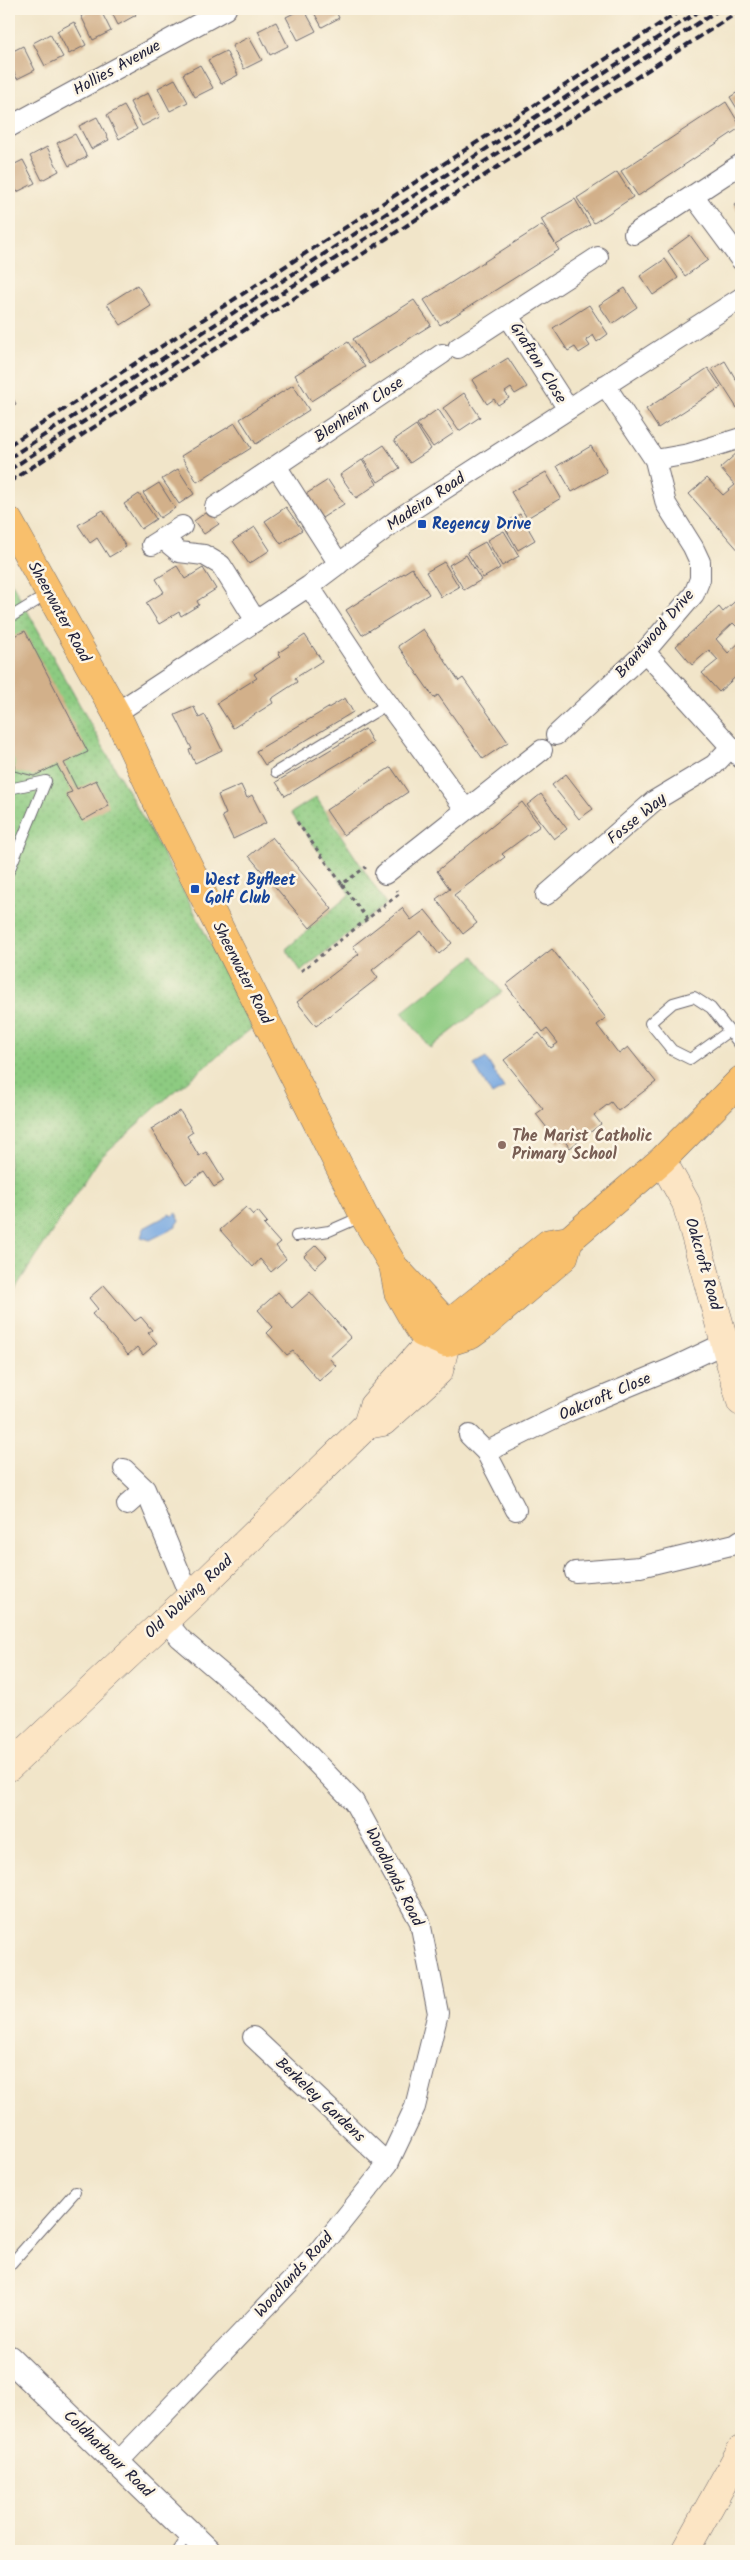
<svg xmlns="http://www.w3.org/2000/svg" width="750" height="2560" viewBox="0 0 750 2560" font-family="Kalam,sans-serif">
<defs>
<pattern id="grass-dots" width="8" height="8" patternUnits="userSpaceOnUse" patternTransform="scale(1.25)"><rect width="8" height="8" fill="#8dcb81"/><path d="M2 2h.1M6 6h.1" fill="none" stroke="#79ae70" stroke-width="1.8" stroke-linecap="round"/></pattern>
</defs>
<rect width="100%" height="100%" fill="#fcf5e5"/>
<filter id="ink" filterUnits="userSpaceOnUse"><feTurbulence type="fractalNoise" baseFrequency=".02" numOctaves="2"/><feDisplacementMap in="SourceGraphic" scale="10" xChannelSelector="R" yChannelSelector="G"/><feConvolveMatrix kernelMatrix="1 2 1 2 8 2 1 2 1" color-interpolation-filters="sRGB"/></filter>
<filter id="wash" filterUnits="userSpaceOnUse"><feTurbulence type="fractalNoise" baseFrequency=".0096" numOctaves="4" result="noise"/><feDisplacementMap in="SourceGraphic" scale="20" xChannelSelector="R" yChannelSelector="G"/><feGaussianBlur stdDeviation="1.12" result="paint"/><feColorMatrix in="noise" values="0 0 0 0 0 0 0 0 0 0 0 0 0 0 0 0 0 1.4 0 .05"/><feComposite in="paint" operator="in"/></filter>
<g filter="url(#wash)">
<rect width="100%" height="100%" fill="#f1e5c9"/>
<!-- grass -->
<path fill="url(#grass-dots)" stroke="#58765e" d="M9,578L188,899L252,1028L156,1107L100,1158L9,1298Z
M316,797L386,904L301,971L286,949L350,894L291,813Z"/>
<!-- garden -->
<path fill="#8dcb81" stroke="#58765e" d="M474,956L502,992L430,1048L402,1012Z"/>
<!-- water -->
<path fill="#76a7e1" stroke="#4c648e" d="M486,1058L504,1088L492,1095L474,1065Z
M176,1213L180,1221L176,1224V1227L150,1240L141,1237L144,1228L170,1214L172,1216Z"/>
<g id="blocks">
<!-- building -->
<path fill="#d2b08a" d="M96,9H100L111,31L93,40L81,16Z
M110,9H132L136,15L118,25Z
M302,9H304L316,31L298,40L286,17Z
M312,9H335L339,18L322,27Z
M74,22L86,45L69,54L57,31Z
M276,22L288,46L270,55L258,31Z
M50,34L63,57L45,66L33,43Z
M249,37L262,60L244,69L232,46Z
M23,46L35,70L17,79L9,62V53Z
M226,51L238,75L221,84L208,60Z
M200,65L213,88L195,97L183,74Z
M175,79L188,102L170,111L158,88Z
M741,90V115L730,97Z
M148,93L160,117L142,126L130,102Z
M726,102L741,127L638,196L621,171Z
M124,106L137,129L119,139L107,115Z
M97,117L109,140L91,149L79,126Z
M75,134L87,157L69,166L57,143Z
M47,147L59,171L42,180L30,156Z
M23,160L35,183L17,192L9,176V167Z
M617,172L633,197L594,223L577,198Z
M575,199L590,225L556,245L559,250L440,325L424,300L542,225L555,243L541,219Z
M741,200V216L734,205Z
M690,235L708,260L685,276L668,251Z
M665,259L678,278L653,295L640,276Z
M137,285L151,306L121,325L107,304Z
M625,288L637,307L612,324L599,305Z
M414,300L431,325L369,364L353,339Z
M589,305L608,334L597,342L593,335L586,340L590,346L579,353L575,347L568,351L553,328Z
M348,342L365,367L311,401L295,375Z
M508,358L527,387L515,394L511,388L505,392L509,398L498,405L494,399L487,404L472,380Z
M725,361L741,388V405L737,408L712,369Z
M708,368L721,387L658,428L646,409Z
M293,385L309,410L256,444L240,419Z
M9,391L16,404L9,408Z
M464,393L480,417L459,431L443,408Z
M438,409L454,433L433,447L417,424Z
M235,423L251,448L197,482L181,456Z
M416,425L431,449L410,463L394,440Z
M384,445L400,468L378,482L363,459Z
M591,446L607,472L572,492L557,466Z
M738,452L741,456V511L737,515L741,519V553L689,494L707,478L723,495L735,485L720,468Z
M362,460L377,484L356,498L340,475Z
M178,469L194,494L179,504L162,479Z
M546,472L561,498L527,518L511,492Z
M328,480L344,504L322,518L306,494Z
M159,483L175,508L160,518L143,493Z
M139,494L156,519L141,529L124,504Z
M286,507L302,530L281,544L265,521Z
M103,510L126,547L109,557L97,538L90,543L78,525Z
M209,510L219,524L204,534L194,521Z
M520,514L535,540L518,550L503,524Z
M255,527L270,550L249,564L233,541Z
M504,531L519,556L502,566L487,540Z
M485,542L500,568L483,578L467,552Z
M466,555L481,580L464,590L449,565Z
M444,562L459,587L441,597L426,572Z
M177,566L185,579L203,568L216,589L197,601L199,605L181,616L179,612L159,624L146,603L164,592L156,579Z
M412,568L429,594L362,635L346,610Z
M741,596V625L738,628L733,623L716,639L728,653L741,641V672L719,692L702,673L718,660L709,650L692,665L676,646L719,607L723,612Z
M423,629L459,681L463,678L508,742L483,759L438,695L434,698L398,646Z
M25,631L88,752L64,763L77,789L96,780L109,806L82,821L66,794L72,792L57,765L34,776L14,771L15,762L11,753L9,754V638Z
M305,635L322,661L295,678L297,682L271,699L273,703L233,728L217,703L257,678L254,674L281,656L278,653Z
M345,698L353,712L265,765L256,751Z
M194,707L199,718L205,715L222,750L195,763L189,750L192,749L175,715Z
M365,729L373,743L285,796L276,782Z
M391,767L408,792L343,835L326,810Z
M566,774L593,809L579,819L552,785Z
M241,785L247,798L252,795L266,823L233,839L222,816L226,814L218,795Z
M541,794L567,829L554,839L527,805Z
M522,802L540,826L502,854L505,857L454,895L477,923L463,934L436,899L450,889L437,871Z
M272,837L332,909L310,928L249,856Z
M402,908L411,920L425,910L452,943L439,954L421,931L372,970L378,978L316,1026L297,1002L359,954L353,946Z
M552,949L606,1018L597,1025L619,1054L628,1047L656,1082L618,1111L611,1102L594,1115L601,1124L570,1148L563,1139L559,1143L536,1114L543,1109L504,1060L539,1033L551,1048L558,1043L547,1029L543,1032L506,985Z
M180,1111L193,1132L187,1136L199,1156L206,1152L224,1181L214,1187L204,1172L186,1184L151,1129Z
M246,1207L253,1215L258,1211L267,1222L264,1225L280,1243L276,1246L286,1259L271,1272L260,1259L253,1267L220,1230Z
M316,1245L327,1257L315,1268L304,1256Z
M104,1285L135,1321L141,1317L152,1330L148,1333L157,1343L143,1355L137,1347L128,1355L92,1314L98,1309L89,1298Z
M278,1292L292,1308L310,1292L351,1338L329,1358L336,1366L319,1381L293,1351L287,1355L267,1333L273,1327L258,1310Z"/>
</g>
</g>
<g filter="url(#ink)">
<use href="#blocks" fill-opacity="0" stroke="#6a666d" stroke-width="1"/>
<g fill="none" stroke-linecap="round" stroke-linejoin="round">
<defs>
<path id="service" d="M9,618L48,594
M276,772L388,704
M9,789L46,781
M9,871L46,781
M729,1031L690,1059L672,1050L650,1023L673,1003L694,997L711,1008L741,1046
M296,1236L329,1231L363,1216
M9,2266L75,2192
M177,2551L189,2533"/>
<path id="minor" d="M9,127L226,9
M693,195L741,260
M634,234L741,164
M508,316L568,409
M458,348L598,257
M655,460L689,454L741,438
M276,466L339,564
M215,507L442,354
M162,538L179,552L204,555L221,565L256,621
M152,545L182,526
M309,586L375,686L466,810
M645,652L741,758
M116,713L309,586L401,517L741,298
M556,735L642,655L694,594L700,579V562L693,547L666,504L655,460L605,385
M385,874L542,750
M546,895L654,801L714,765L731,747
M469,1435L486,1452L516,1510
M486,1452L569,1411L670,1369L725,1343
M124,1469L145,1489L190,1597
M127,1505L145,1489
M575,1572L640,1567L735,1544L741,1540
M253,2037L388,2164
M117,2463L312,2259L388,2164L415,2107L438,2013L420,1922L354,1802L269,1714L180,1638L165,1620"/>
<path id="tertiary" d="M9,2358L208,2551"/>
<path id="secondary" d="M662,1160L686,1203L741,1402
M367,1425L383,1422L439,1371L446,1343
M9,1767L190,1597L367,1425L373,1406L421,1352L446,1343
M685,2551L741,2450"/>
<path id="primary" d="M9,521L116,713L164,817L364,1216L393,1265L398,1292L415,1322L422,1333L446,1343
M397,1270L441,1317L446,1343
M446,1343L471,1335L482,1327L564,1257L569,1240L662,1160L741,1080
M446,1343L456,1318L549,1243L569,1240"/>
</defs>
<!-- service casing -->
<use href="#service" stroke="#6a666d" stroke-width="12"/>
<!-- minor casing -->
<use href="#minor" stroke="#6a666d" stroke-width="22"/>
<!-- tertiary casing -->
<use href="#tertiary" stroke="#6a666d" stroke-width="27"/>
<!-- secondary casing -->
<use href="#secondary" stroke="#6a666d" stroke-width="29"/>
<!-- primary casing -->
<use href="#primary" stroke="#6a666d" stroke-width="29"/>
<!-- path -->
<path stroke="#6a666d" stroke-width="3" stroke-dasharray="4 4" stroke-linecap="butt" d="M297,822L342,884L366,867
M342,884L367,919
M301,971L399,894L397,890"/>
<!-- service -->
<use href="#service" stroke="#fff" stroke-width="10"/>
<!-- minor -->
<use href="#minor" stroke="#fff" stroke-width="20"/>
<!-- tertiary -->
<use href="#tertiary" stroke="#fff" stroke-width="25"/>
<!-- secondary -->
<use href="#secondary" stroke="#fce5c4" stroke-width="28"/>
<!-- primary -->
<use href="#primary" stroke="#f8bf6c" stroke-width="28"/>
<!-- rail -->
<path stroke="#22223b" stroke-width="4" stroke-dasharray="8 4" stroke-linecap="butt" d="M9,445L683,9
M9,458L702,9
M9,470L720,9
M9,482L741,10"/>
</g>
</g>
<!-- markers -->
<g fill="#1a4fb4" stroke="#fcf5e5" stroke-width="2">
<rect x="417" y="519" width="10" height="10" rx="2.5"/>
<rect x="190" y="884" width="10" height="10" rx="2.5"/>
</g>
<circle fill="#8d6e63" stroke="#fcf5e5" stroke-width="2" cx="502" cy="1145" r="5"/>
<g text-anchor="middle" dominant-baseline="central" stroke-width="5" stroke-linejoin="round" paint-order="stroke">
<!-- street labels -->
<g font-size="16" fill="#22223b" stroke="#fcf5e5">
<text transform="translate(117 68) rotate(-29)">Hollies Avenue</text>
<text transform="translate(538 363) rotate(58)">Grafton Close</text>
<text transform="translate(359 410) rotate(-34)">Blenheim Close</text>
<text transform="translate(426 502) rotate(-34)">Madeira Road</text>
<text transform="translate(59 612) rotate(61)">Sheerwater Road</text>
<text transform="translate(655 634) rotate(-49)">Brantwood Drive</text>
<text transform="translate(637 819) rotate(-39)">Fosse Way</text>
<text transform="translate(242 973) rotate(63)">Sheerwater Road</text>
<text transform="translate(703 1264) rotate(74)">Oakcroft Road</text>
<text transform="translate(605 1397) rotate(-23)">Oakcroft Close</text>
<text transform="translate(189 1597) rotate(-43)">Old Woking Road</text>
<text transform="translate(394 1877) rotate(63)">Woodlands Road</text>
<text transform="translate(320 2100) rotate(43)">Berkeley Gardens</text>
<text transform="translate(294 2275) rotate(-48)">Woodlands Road</text>
<text transform="translate(108 2454) rotate(44)">Coldharbour Road</text>
</g>
<!-- transit labels -->
<g font-size="16" font-weight="bold" fill="#164399" stroke="#fcf5e5" text-anchor="start">
<text x="432" y="524">Regency Drive</text>
<text x="205" y="880">West Byfleet<tspan x="205" dy="18">Golf Club</tspan></text>
</g>
<!-- education labels -->
<g font-size="16" font-weight="bold" fill="#785e54" stroke="#fcf5e5" text-anchor="start">
<text x="512" y="1136">The Marist Catholic<tspan x="512" dy="18">Primary School</tspan></text>
</g>
</g>
<!-- margin -->
<rect width="750" height="2560" fill="none" stroke="#fcf5e5" stroke-width="30"/>
</svg>
